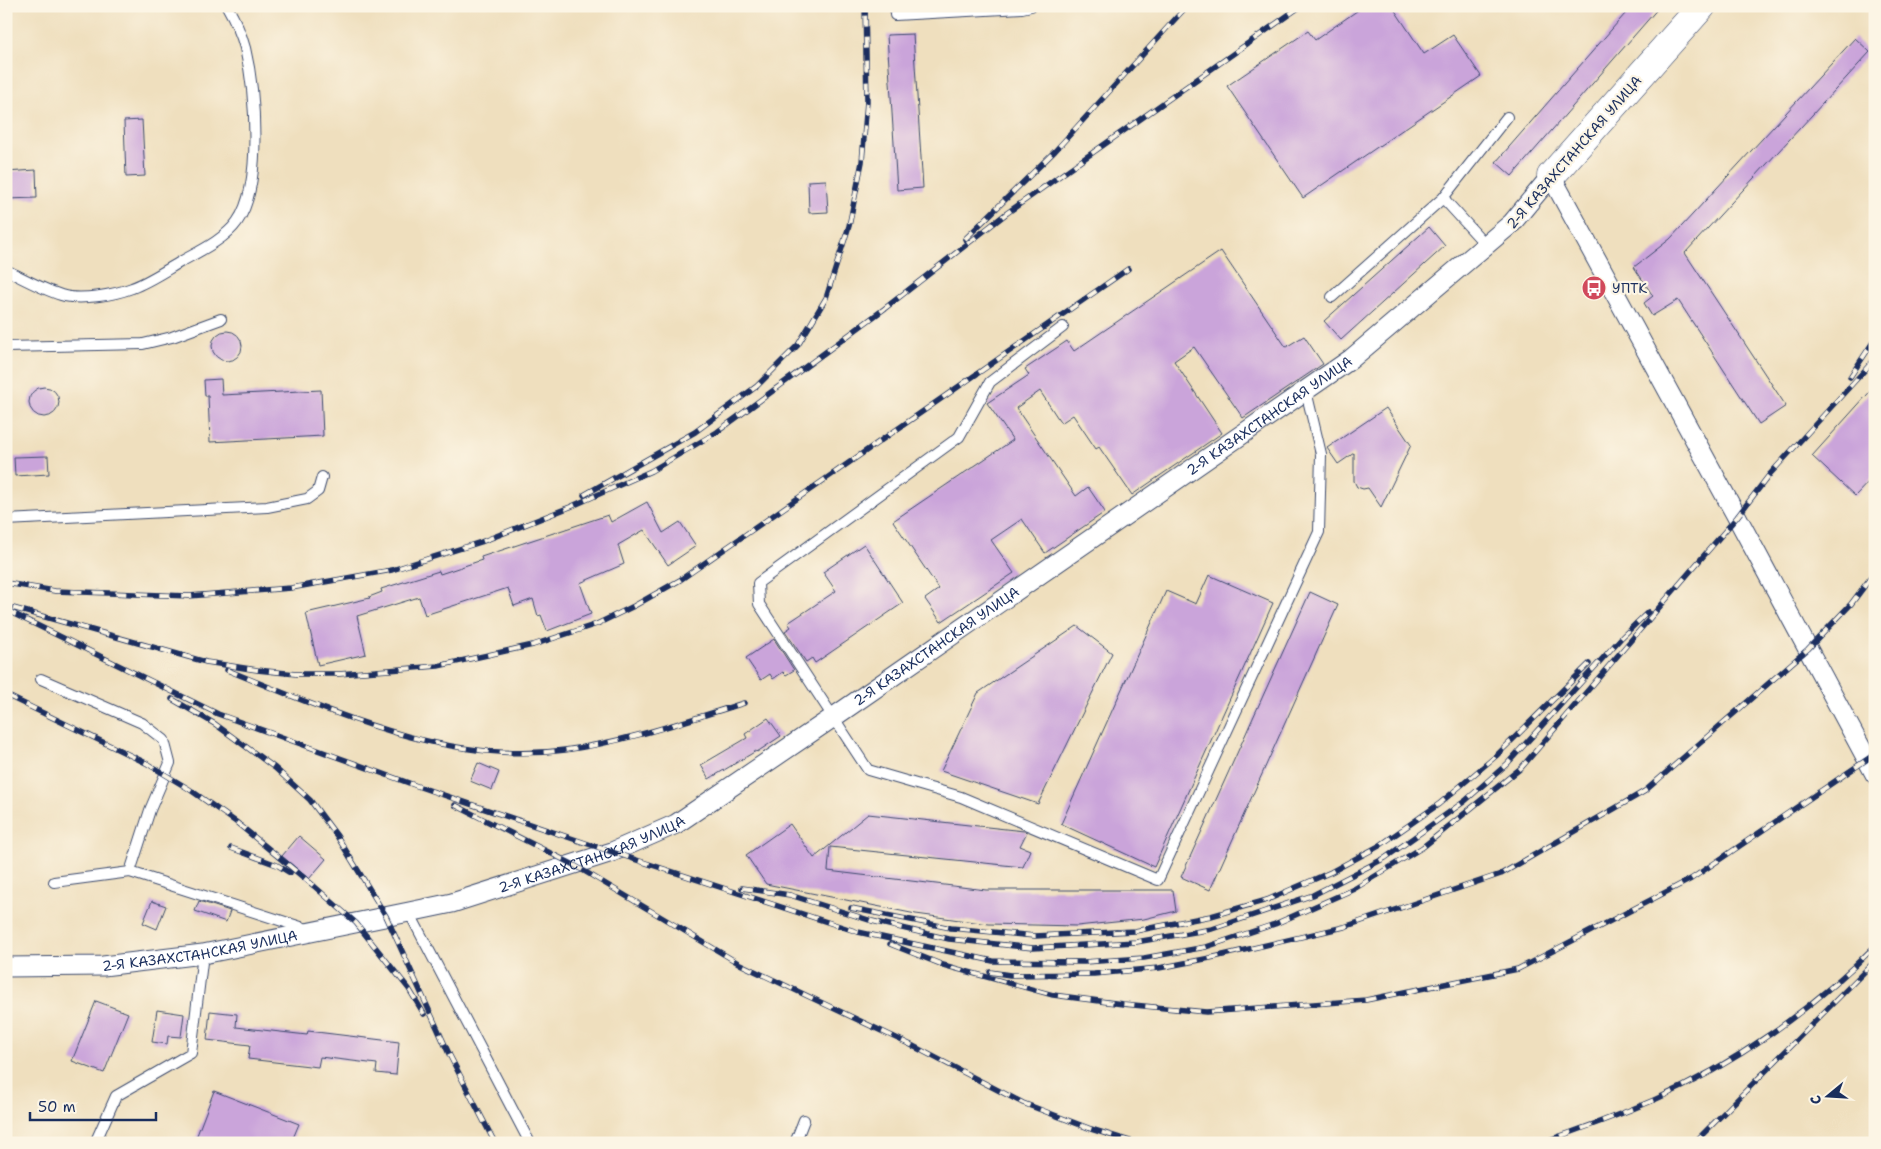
<svg xmlns="http://www.w3.org/2000/svg" width="1881" height="1149" viewBox="0 0 1881 1149" font-family="'Shantell Sans',sans-serif">
<rect width="100%" height="100%" fill="#fcf5e5"/>
<filter id="ink" filterUnits="userSpaceOnUse"><feTurbulence type="fractalNoise" baseFrequency=".02" numOctaves="2"/><feDisplacementMap in="SourceGraphic" scale="10" xChannelSelector="R" yChannelSelector="G"/><feConvolveMatrix kernelMatrix="1 2 1 2 8 2 1 2 1" color-interpolation-filters="sRGB"/></filter>
<filter id="wash" filterUnits="userSpaceOnUse"><feTurbulence type="fractalNoise" baseFrequency=".0096" numOctaves="4" result="noise"/><feDisplacementMap in="SourceGraphic" scale="20" xChannelSelector="R" yChannelSelector="G"/><feGaussianBlur stdDeviation="1.12" result="paint"/><feColorMatrix in="noise" values="0 0 0 0 0 0 0 0 0 0 0 0 0 0 0 0 0 1.4 0 .05"/><feComposite in="paint" operator="in"/></filter>
<g filter="url(#wash)">
<rect width="100%" height="100%" fill="#efdfbe"/>
<g id="blocks">
<!-- building -->
<path fill="#caa4da" d="M1364,6H1392L1424,54L1453,35L1481,76L1303,198L1227,86L1308,31L1315,40Z
M1632,6H1660L1512,176L1496,162Z
M913,34L923,188L897,190L887,35Z
M1855,38L1870,52L1685,253L1786,406L1759,424L1678,300L1652,316L1644,303L1653,296L1634,267L1670,239Z
M142,120L145,176L126,177L124,121Z
M36,170L37,198L6,199V172Z
M826,180L828,212L809,213L808,181Z
M1429,227L1445,246L1341,340L1324,321Z
M1221,251L1286,347L1304,336L1323,364L1243,418L1194,347L1174,361L1222,433L1132,495L1099,447L1096,449L1073,415L1061,423L1040,391L1016,408L1076,496L1088,487L1105,512L1045,553L1022,519L991,540L1014,573L941,622L925,599L939,589L893,521L1013,440L987,403L1029,375L1025,369L1067,341L1074,351Z
M212 346a15 15 0 1 1 30 0a15 15 0 1 1-30 0Z
M221,379L222,395L321,390L323,436L210,442L208,396H205L204,380Z
M1875,386V475L1855,496L1812,456Z
M29 402a15 15 0 1 1 30 0a15 15 0 1 1-30 0Z
M1386,408L1411,445L1381,507L1368,488L1363,489L1357,487L1354,481V453L1338,464L1327,448Z
M48,456L49,474L15,476L14,457Z
M647,502L663,533L680,522L696,546L668,565L644,530L618,545L624,564L580,583L591,614L547,631L541,615L538,616L533,599L514,606L508,588L425,615L419,597L357,616L366,654L318,665L306,613L370,598L369,597L382,592L381,589L439,571L440,574L482,560L481,557L608,515L611,522Z
M864,544L903,603L815,663L812,658L806,662L785,631L791,627L788,623L836,591L823,572Z
M1209,575L1273,603L1154,867L1061,824L1166,591L1196,604Z
M1310,592L1338,605L1210,890L1181,877Z
M1077,626L1112,653L1038,804L941,771L978,693Z
M774,639L794,670L786,675L783,672L773,679L770,674L761,680L746,658Z
M768,718L781,736L757,752L756,751L709,779L701,765L747,738L745,734Z
M478,763L499,772L492,790L470,781Z
M868,814L1024,831L1027,832L1020,846L1030,850L1023,867L830,847L828,871L986,890H1173L1176,911L1144,919L1077,926L989,924L916,914L766,884L746,855L790,824L814,858Z
M299,836L326,859L309,879L282,856Z
M152,901L166,906L157,929L143,923Z
M199,901L230,911L226,922L195,911Z
M96,1001L128,1013L104,1073L72,1061Z
M157,1010L184,1014L181,1037L168,1036L167,1044L152,1042Z
M210,1011L237,1014L236,1027L307,1035L308,1031L399,1042L396,1075L376,1073L377,1064L320,1057L318,1067L248,1059L250,1045L207,1040Z
M214,1091L299,1124L291,1143H194Z"/>
</g>
</g>
<g filter="url(#ink)">
<use href="#blocks" fill-opacity="0" stroke="#3b496c" stroke-width="1"/>
<g fill="none" stroke-linecap="round" stroke-linejoin="round">
<defs>
<path id="lane" d="M895,15L1022,8L1031,6
M1443,198L1507,117
M6,270C24,279 42,289 61,295C80,301 114,295 132,288C149,282 166,270 182,261C200,251 225,239 237,222C263,186 255,90 245,48C241,33 235,20 227,6
M1332,297L1443,198L1486,245
M1063,327L990,382L959,437L758,583L759,604L868,770L961,797L1158,880L1319,532L1321,454L1306,391
M6,347L143,344L172,337L221,319
M6,520L267,507L307,499L318,491L322,477
M41,679L142,723L164,740L170,763L150,810L130,872L307,929
M54,882L130,872
M409,912L530,1143
M95,1143L116,1096L191,1053L203,954
M795,1143L804,1120"/>
<g id="street">
<path id="s1" d="M6,967L103,966L203,954L409,912L452,903L612,852L676,824L841,712L1351,359L1512,223L1551,176L1737,517L1875,774"/>
</g>
<path id="secondary" d="M1551,176L1702,6"/>
</defs>
<!-- lane casing -->
<use href="#lane" stroke="#3b496c" stroke-width="12"/>
<!-- street casing -->
<use href="#street" stroke="#3b496c" stroke-width="21"/>
<!-- secondary casing -->
<use href="#secondary" stroke="#3b496c" stroke-width="29"/>
<!-- lane -->
<use href="#lane" stroke="#fff" stroke-width="10"/>
<!-- street -->
<use href="#street" stroke="#fff" stroke-width="19"/>
<!-- secondary -->
<use href="#secondary" stroke="#fff" stroke-width="28"/>
<defs>
<path id="rail" d="M965,239L1055,151L1187,6
M1850,377L1875,339
M584,495L695,432L757,386L798,345L826,298L849,226L862,162L867,101L865,6
M6,583L55,591L189,596L291,588L392,570L481,542L570,507L651,471L717,432L884,309L1007,213L1301,6
M13,608L206,662L257,670L296,674H339L438,666L533,645L597,624L634,606L680,580L1128,269
M6,610L218,714L420,787L612,852L858,932L993,961L1084,962L1144,958L1206,947L1275,924L1354,889L1423,847L1521,768L1737,517L1770,474L1875,359
M227,670C332,712 450,766 565,750C626,742 685,721 744,703
M6,695L146,763L189,789L236,822L314,886L356,923L409,989L424,1014
M172,699L215,724L275,768L310,800L337,836L386,916L450,1056L495,1143
M455,805L574,865L740,964L911,1045L1023,1103L1091,1129L1136,1143
M231,848L277,865L290,873
M742,888L790,895L872,921L949,939L1033,948L1136,942L1212,929L1313,895L1385,858L1465,801L1507,764L1622,637L1648,612
M851,908L951,928L1035,936L1135,931L1211,916L1267,900L1331,872L1379,846L1439,804L1496,756L1589,664
M890,944L943,965L1053,995L1123,1004L1206,1012L1366,1000L1518,969L1691,879L1875,754
M990,972L1010,975L1094,974L1159,968L1210,958L1344,927L1501,874L1645,791L1808,649L1851,604L1875,572
M1540,1143C1579,1130 1617,1116 1654,1100C1734,1065 1814,1008 1875,946
M1694,1143L1875,961"/>
</defs>
<!-- rail casing -->
<use href="#rail" stroke="#1b2f5e" stroke-width="5.5"/>
<!-- rail -->
<use href="#rail" stroke="#fcf5e5" stroke-width="4" stroke-dasharray="11" stroke-linecap="butt"/>
</g>
</g>
<!-- icons -->
<defs>
<symbol id="bus-disc" viewBox="-11 -11 22 22"><circle r="9.5" fill="#d1495b" stroke="#fcf5e5"/><path d="M-5-6H5V4H4V6H2V4H-2V6H-4V4H-5ZM-3.5-4V0h7V-4ZM-3.5 1.2v1.5H-2V1.2ZM2 1.2v1.5H3.5V1.2Z" fill="#fff"/></symbol>
</defs>
<g fill-rule="evenodd">
<use href="#bus-disc" x="1580" y="274" width="28" height="28"/>
</g>
<g text-anchor="middle" dominant-baseline="central" stroke-width="4.5" stroke-linejoin="round" paint-order="stroke">
<!-- street labels -->
<g font-size="14" fill="#1b2f5e" stroke="#fcf5e5">
<text transform="translate(1574 152) rotate(-49)">2-Я КАЗАХСТАНСКАЯ УЛИЦА</text>
<text stroke="none"><textPath href="#s1" startOffset="1410">2-Я КАЗАХСТАНСКАЯ УЛИЦА</textPath></text>
<text stroke="none"><textPath href="#s1" startOffset="1005">2-Я КАЗАХСТАНСКАЯ УЛИЦА</textPath></text>
<text stroke="none"><textPath href="#s1" startOffset="600">2-Я КАЗАХСТАНСКАЯ УЛИЦА</textPath></text>
<text stroke="none"><textPath href="#s1" startOffset="195">2-Я КАЗАХСТАНСКАЯ УЛИЦА</textPath></text>
</g>
<!-- poi labels -->
<g font-size="14" fill="#1b2f5e" stroke="#fcf5e5" text-anchor="start">
<text x="1612" y="288">УПТК</text>
</g>
</g>
<!-- margin -->
<rect width="1881" height="1149" fill="none" stroke="#fcf5e5" stroke-width="25"/>
<!-- north arrow -->
<g transform="translate(1828 1096) rotate(252)" stroke="#fcf5e5" stroke-width="4" paint-order="stroke">
<path d="M0-4L9 19L0 12L-9 19Z" fill="#1b2f5e"/>
<text y="-8" font-size="14" font-weight="bold" text-anchor="middle" fill="#1b2f5e">С</text>
</g>
<!-- scale -->
<path d="M30 1112v8h126v-8" fill="none" stroke="#1b2f5e" stroke-width="2.5"/>
<text x="38" y="1112" font-size="15" fill="#1b2f5e" stroke="#fcf5e5" stroke-width="4" paint-order="stroke">50 m</text>
</svg>
